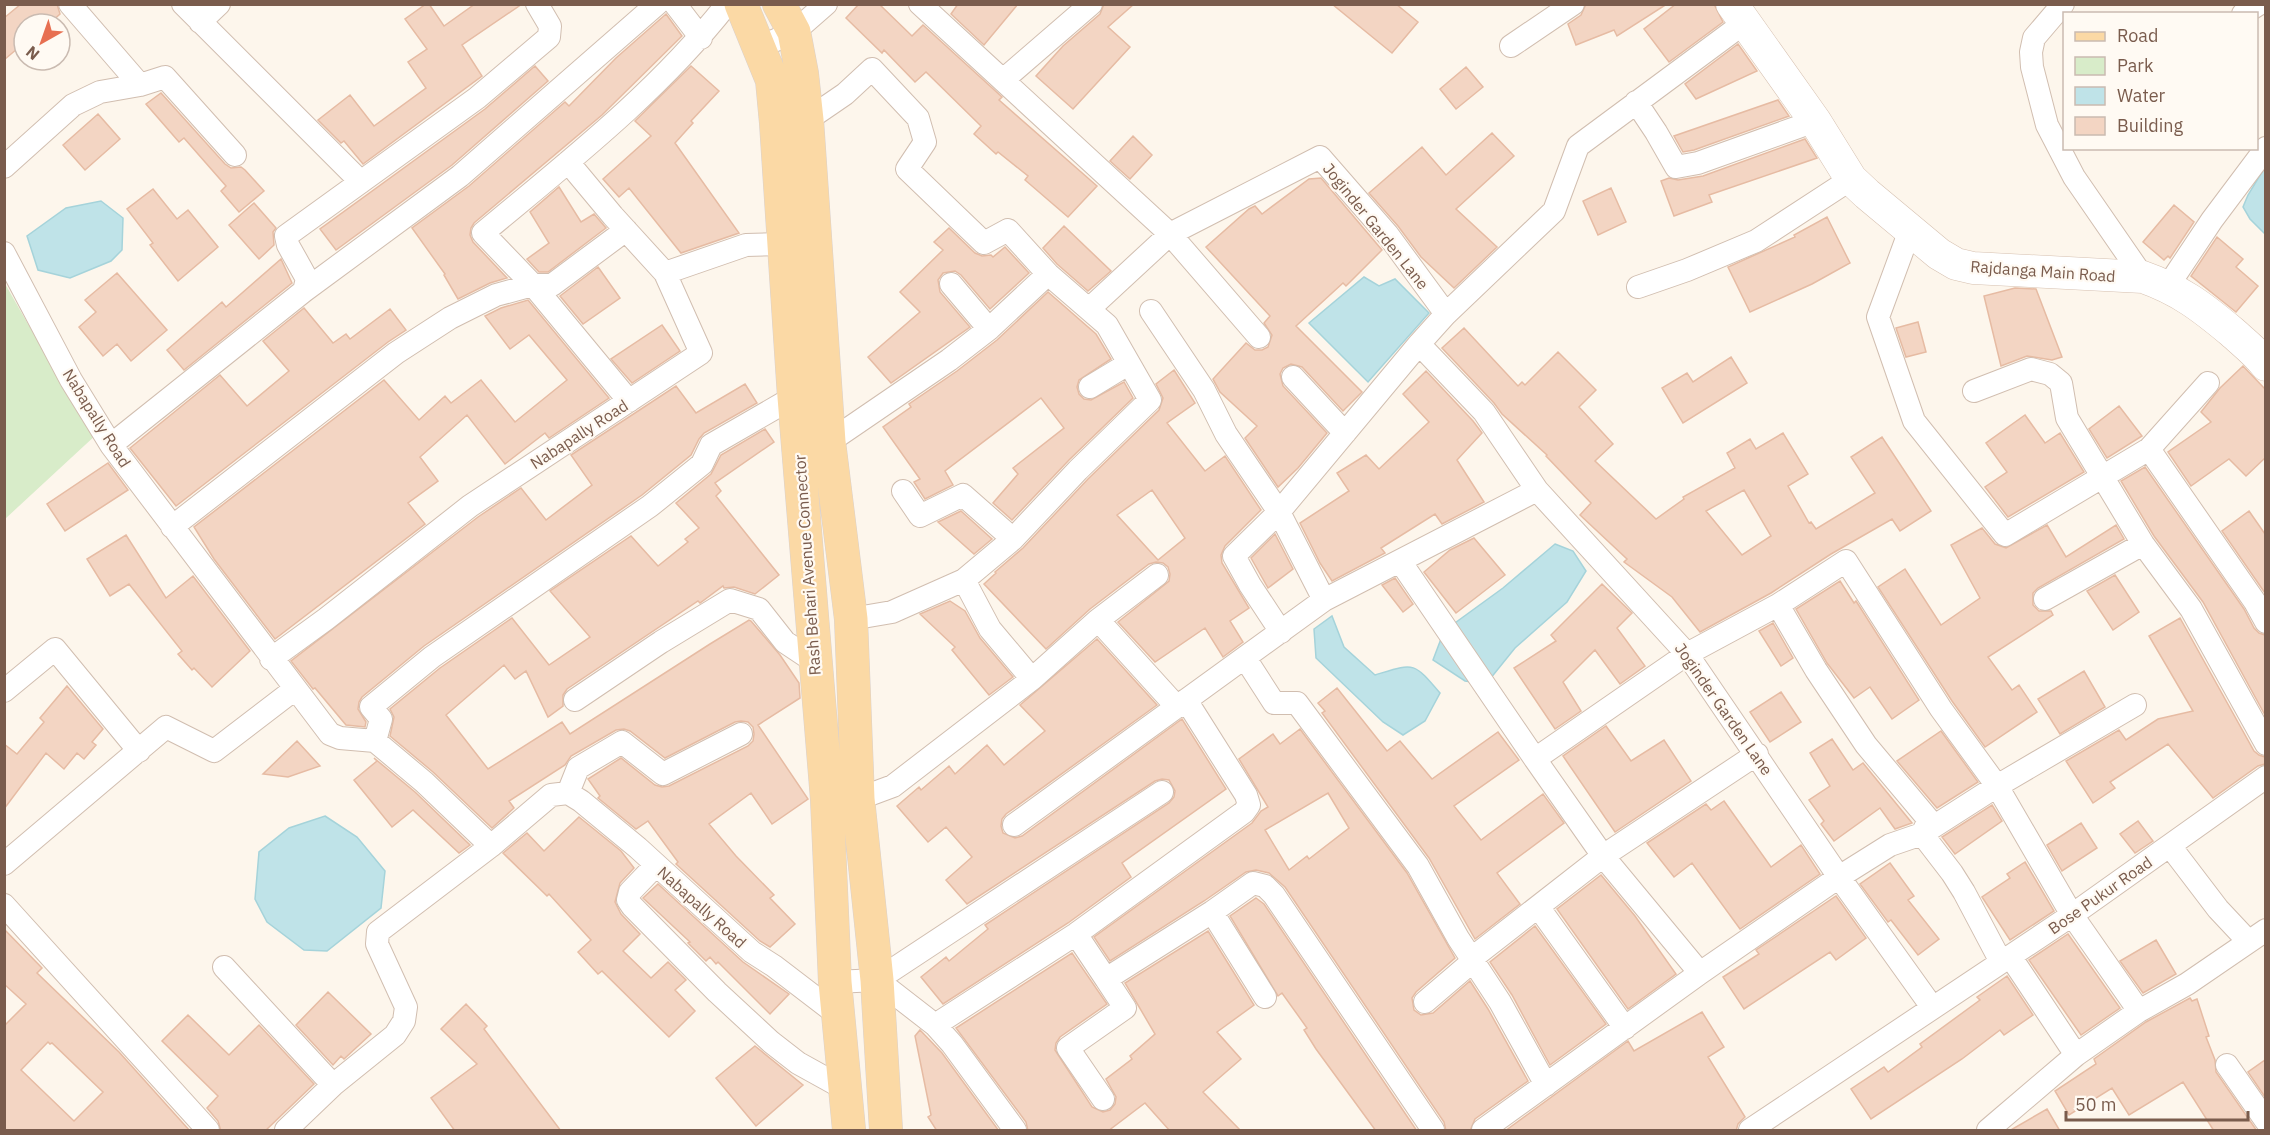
<svg xmlns="http://www.w3.org/2000/svg" width="2270" height="1135" viewBox="0 0 2270 1135" font-family="'IBM Plex Sans',sans-serif">
<rect width="100%" height="100%" fill="#fdf6ec"/>
<!-- green -->
<path fill="#d8ecc9" d="M4,282L28,324L98,433L5,519Z"/>
<!-- water -->
<path fill="#bfe3e8" stroke="#a5d3da" stroke-width="1.5" d="M2265,167V234L2250,219L2243,207L2248,195Z
M101,201L123,218L122,250L111,261L70,278L38,270L27,236L66,208Z
M1364,277L1379,286L1395,279L1429,313L1368,382L1309,323Z
M1555,544L1573,551L1586,571L1567,602L1515,648L1486,684L1465,681L1433,660L1444,631L1503,588Z
M1332,616L1344,647L1375,675C1414,663 1413,661 1440,693L1425,721L1403,735L1383,722L1316,658L1314,629Z
M325,816L357,837L385,871L381,908L327,951L304,950L267,922L255,899L259,852L289,828Z"/>
<!-- building -->
<path fill="#f3d5c3" stroke="#e6bba3" stroke-width="1.5" fill-rule="evenodd" d="M21,4H57L60,14L49,24H24V43L4,60V18Z
M426,4H429L444,26L475,4H522L462,45L482,76L363,164L344,141L341,143L318,120L350,95L374,126L426,88L408,62L427,49L405,19Z
M859,4H879L912,36L923,25L1002,97L999,100L1097,186L1068,217L1025,180L1028,176L998,152L996,154L974,134L981,126L926,72L915,82L884,50L882,53L846,18Z
M958,4H1018L984,45L951,14Z
M1104,4H1134L1108,27L1130,47L1073,109L1036,76L1063,46L1100,14Z
M1332,4H1396L1418,22L1392,53Z
M1586,4H1667L1617,36L1614,30L1576,45L1568,24L1581,15Z
M1676,4H1714L1723,22L1669,62L1644,29Z
M666,14L682,36L602,115L474,223L471,228L470,235L473,242L507,278L490,283L458,299L444,275L445,274L412,228L469,186L565,102L569,106L616,58Z
M1738,44L1757,71L1696,99L1685,84Z
M535,66L548,81L452,165L336,250L320,229L485,109Z
M691,66L719,91L691,121L693,123L675,143L739,233L681,253L629,188L619,197L603,179L651,136L635,121Z
M1466,67L1483,87L1456,109L1440,89Z
M161,93L225,164L231,168L241,167L245,170L264,191L239,212L221,191L226,186L184,138L179,142L146,104Z
M1778,100L1789,116L1694,150L1683,152L1674,136Z
M98,114L120,139L85,170L63,145Z
M1492,133L1514,156L1456,209L1497,247L1454,288L1421,257L1398,226L1369,193L1422,147L1446,175Z
M1133,136L1152,155L1130,179L1110,161Z
M1805,139L1817,158L1709,195L1712,202L1674,216L1661,181L1669,178L1678,180L1703,176Z
M1321,178L1382,250L1346,286L1343,283L1296,326L1362,392L1343,411L1302,367L1291,364L1283,368L1280,374L1283,386L1327,433L1298,468L1278,487L1245,438L1257,426L1220,392L1213,379L1246,343L1255,350H1262L1268,347L1272,335L1264,323L1270,316L1206,247L1249,209L1255,206L1262,214L1309,179Z
M559,187L581,222L594,214L606,228L548,272H539L527,259L549,243L530,212Z
M1611,188L1626,222L1598,235L1583,201Z
M153,189L177,219L188,210L218,247L178,281L150,245L153,243L127,209Z
M254,203L276,228L273,232L274,245L259,259L229,225Z
M2174,205L2194,222L2170,258L2168,256L2164,260L2143,242Z
M1827,217L1850,263L1812,284L1750,312L1728,267L1795,237L1794,235Z
M1064,226L1111,271L1088,291L1057,264L1043,248Z
M949,228L975,253L982,256L991,255L993,257L1005,247L1029,273L990,309L961,275L955,271L943,273L938,280L940,292L970,327L891,383L868,357L920,312L900,292L943,250L934,242Z
M2217,237L2243,259L2236,267L2258,286L2236,312L2191,276Z
M281,259L292,283L184,370L167,350L222,302L226,307Z
M598,267L620,298L583,324L560,296Z
M117,273L167,330L131,361L117,344L103,356L79,327L96,312L85,300Z
M2015,288L2036,289L2062,357L2052,360L2027,356L2001,366L1984,296Z
M1048,292L1096,334L1111,359L1079,380L1077,387L1079,394L1084,399L1091,400L1124,382L1133,398L1069,460L1012,520L993,503L1018,474L1013,468L1064,428L1041,398L945,471L953,485L925,499L914,482L920,479L883,427L911,407L909,404L957,371L997,340Z
M528,300L609,398L549,438L545,433L505,464L467,415L420,457L438,481L408,503L425,524L275,639L214,559L194,527L384,380L419,420L445,396L451,403L481,380L515,422L567,380L529,335L510,349L485,316L501,308Z
M304,308L333,343L346,334L350,339L390,309L406,330L388,342L176,506L130,448L220,375L247,406L289,371L263,341Z
M1918,322L1926,352L1906,357L1896,328Z
M662,325L680,351L632,383L611,359Z
M1464,328L1518,386L1522,382L1525,385L1558,352L1596,390L1579,407L1613,444L1595,461L1656,519L1684,499L1683,497L1735,468L1727,453L1750,439L1756,449L1783,433L1808,474L1788,486L1809,523L1811,522L1816,529L1875,493L1851,457L1882,437L1931,511L1900,531L1892,519L1831,554L1771,593L1700,632L1672,597L1624,562L1627,559L1580,515L1591,503L1546,456L1547,455L1502,414L1494,403L1442,348ZM1744,490L1771,536L1742,555L1706,511Z
M1731,357L1747,383L1683,423L1662,388L1687,373L1693,382Z
M2243,366L2265,389V458L2246,476L2229,459L2191,486L2168,452L2211,422L2201,412L2220,388Z
M1174,370L1195,403L1167,423L1205,471L1225,456L1261,510L1225,546L1221,555L1222,563L1249,608L1230,621L1243,642L1223,657L1205,628L1155,662L1118,622L1169,581L1170,574L1168,567L1163,563L1156,562L1149,564L1090,609L1046,649L984,584L996,573L995,572L1023,548L1088,479L1159,410L1163,398L1156,384ZM1152,490L1185,538L1158,560L1117,515Z
M1426,371L1473,421L1482,433L1457,460L1484,502L1442,524L1435,514L1381,548L1385,553L1332,581L1320,563L1300,523L1349,491L1337,473L1366,455L1379,469L1429,422L1403,394Z
M745,384L757,403L704,433L699,439L691,455L642,495L424,646L362,697L359,702L358,709L366,722L365,727L346,725L315,688L313,689L291,661L478,517L521,488L546,520L592,485L571,455L676,386L696,413Z
M2119,406L2142,436L2107,458L2089,429Z
M2025,415L2045,443L2060,433L2084,472L2008,517L1985,487L2007,472L1986,443Z
M765,429L774,442L715,483L721,491L716,496L779,575L755,594L734,587L724,588L723,586L700,603L698,601L567,689L563,695V706L548,717L526,671L515,679L504,665L446,715L488,769L562,722L570,734L710,644L749,620L751,621L780,655L799,683L800,698L758,725L808,799L772,824L751,793L709,824L736,856L774,895L770,898L795,924L770,947L760,941L676,864L678,862L648,821L636,829L598,798L600,796L588,779L621,758L655,785L662,787L669,786L748,746L753,741L754,734L753,727L748,722L741,721L735,722L665,758L630,731L624,729L616,730L571,756L565,765L509,801L514,808L492,828L433,772L390,736L394,717L390,709L440,668L512,618L549,665L590,637L550,591L631,536L658,566L688,542L685,539L699,528L676,503L711,474L721,455Z
M108,463L128,490L65,531L47,504Z
M2145,467L2244,609L2254,628L2259,633L2265,635V715L2203,602L2154,536L2121,481Z
M961,511L992,539L974,554L938,522Z
M2249,511L2265,534V593L2222,531Z
M2047,525L2066,557L2116,525L2124,539L2038,588L2033,593V605L2039,611H2051L2053,615L1988,657L2012,690L2019,685L2037,712L1985,747L1952,701L1878,587L1905,569L1941,625L1980,598L1951,545L1982,528L1995,544L2006,548Z
M1275,534L1293,569L1268,588L1251,558Z
M126,535L166,598L193,576L250,651L212,687L194,668L192,670L178,654L182,651L129,584L110,596L87,559Z
M1474,538L1505,575L1456,613L1424,572L1450,550Z
M2115,575L2139,612L2113,630L2087,591Z
M1395,578L1413,604L1403,612L1382,585Z
M1840,581L1854,603L1856,601L1919,700L1892,719L1870,687L1854,698L1827,663L1796,609Z
M1602,584L1632,613L1617,628L1645,666L1620,684L1595,650L1563,682L1581,711L1555,729L1514,668L1556,641L1551,635Z
M950,601L965,611L980,638L1013,677L989,695L952,650L955,647L920,614Z
M2180,618L2254,751L2259,755L2265,757V764L2258,766L2213,798L2168,744L2110,782L2115,788L2093,803L2066,761L2119,730L2126,740L2158,719L2193,711L2149,636Z
M1773,623L1793,658L1781,666L1759,631Z
M1097,639L1157,705L1006,814L1002,819L1001,826L1003,833L1015,838L1022,836L1182,719L1226,789L1122,863L1131,877L1068,923L943,1004L921,977L946,957L949,961L988,929L985,925L1169,803L1174,797L1175,791L1169,780L1162,779L1155,781L967,904L946,880L972,857L946,827L928,842L897,806L919,787L921,790L949,766L955,774L987,745L1004,765L1045,731L1020,705Z
M2084,671L2105,707L2060,734L2038,699Z
M67,686L103,729L92,742L96,745L84,759L77,753L64,769L46,753L4,809V744L17,754L44,722L40,718Z
M1337,688L1387,751L1400,741L1432,779L1498,732L1519,760L1454,806L1481,840L1543,794L1564,823L1497,873L1520,904L1475,939L1429,858L1322,713L1325,711L1318,703Z
M1781,692L1801,722L1770,742L1750,712Z
M1606,726L1631,761L1664,740L1691,781L1615,832L1563,756Z
M1300,729L1407,873L1455,958L1416,992L1412,998L1414,1010L1421,1015L1433,1013L1470,981L1488,1009L1528,1081L1475,1119L1470,1131H1446L1444,1122L1285,887L1269,873L1256,870L1246,872L1204,901L1110,961L1094,937L1252,823L1261,811L1268,807L1239,759L1273,734L1280,744ZM1328,793L1349,828L1309,859L1307,856L1289,870L1265,830Z
M1941,731L1978,782L1937,808L1897,761Z
M1832,739L1853,770L1863,763L1912,823L1895,829L1880,808L1834,841L1821,824L1824,821L1809,800L1830,786L1810,753Z
M297,741L320,766L288,777L263,774Z
M374,758L415,792L470,845L459,853L413,810L392,827L354,780L377,761Z
M1724,801L1771,867L1801,845L1820,874L1740,929L1692,863L1674,877L1647,843L1706,804L1711,810Z
M1992,805L2002,821L1955,854L1942,837Z
M579,817L621,851L634,868L620,883L615,902L621,914L640,934L623,951L651,978L668,962L686,980L675,990L695,1011L669,1037L602,971L598,974L578,952L591,940L549,894L547,896L503,853L527,833L544,851Z
M2138,821L2153,841L2135,853L2120,834Z
M2081,823L2097,848L2062,871L2047,845Z
M2025,862L2054,911L2010,940L1982,897L2010,878L2007,874Z
M1890,863L1914,896L1908,900L1939,939L1918,955L1891,920L1888,922L1860,884Z
M1601,875L1635,916L1676,974L1628,1009L1557,909Z
M658,884L743,962L789,994L770,1014L718,962L716,964L710,957L706,961L688,943L690,942L643,898Z
M1836,896L1866,938L1836,960L1830,952L1744,1009L1723,977L1759,954L1756,950Z
M1256,898L1264,904L1417,1131H1376L1316,1049L1304,1030L1307,1028L1282,993L1278,996L1230,916Z
M1535,926L1606,1024L1550,1065L1512,995L1490,962Z
M4,929L42,968L37,973L119,1052L190,1131H4V1026L26,1004L4,984ZM48,1042L50,1044L52,1043L103,1092L74,1121L21,1070Z
M1208,931L1254,1005L1217,1032L1241,1059L1203,1092L1241,1131H1170L1145,1103L1108,1131H1028L1026,1122L956,1028L1072,953L1107,1004L1060,1037L1056,1043L1055,1050L1092,1107L1103,1112L1110,1110L1115,1104L1116,1097L1106,1079L1132,1059L1130,1056L1155,1034L1125,983Z
M2068,934L2120,1008L2081,1035L2029,960Z
M2156,940L2176,974L2143,993L2120,961Z
M2007,976L2033,1015L2004,1035L2000,1030L1962,1059L1871,1119L1851,1089L1884,1067L1888,1072L1922,1047L1920,1044L1980,1000L1977,997Z
M328,992L371,1034L344,1059L341,1056L333,1065L296,1025Z
M2190,998L2192,1001L2197,999L2209,1036L2206,1037L2215,1060L2216,1072L2257,1131H2214L2183,1082L2129,1115L2112,1088L2069,1115L2055,1091L2096,1064L2094,1059L2146,1022Z
M466,1004L487,1026L484,1029L561,1131H455L431,1098L477,1064L441,1029Z
M1702,1012L1724,1047L1708,1057L1745,1117L1738,1124L1736,1131H1505L1628,1041L1634,1051Z
M188,1015L229,1055L259,1025L314,1084L265,1131H221L218,1121L207,1108L218,1096L162,1041Z
M920,1030L942,1053L999,1131H937L928,1117L931,1115L915,1036Z
M755,1046L803,1085L756,1126L716,1078Z
M2265,1060V1097L2248,1072Z
M2047,1109L2060,1131H2009Z"/>
<g fill="none" stroke-linecap="round" stroke-linejoin="round">
<defs>
<path id="street" d="M70,4L140,85
M183,4L361,182
M675,4L701,38
M920,4L1170,234L1320,157L1388,235L1446,314L1419,344L1279,512L1234,556L1250,585L1281,632
M2063,4L2034,38L2031,52L2032,67L2047,125L2074,177L2143,277
M2243,14L2259,4
M200,22L219,4
M1511,46L1573,4
M760,47L794,32L826,4
M1003,80L1091,4
M1636,102L1656,132L1676,167L1698,163L1815,121
M807,120L845,94L872,69L918,118L925,142L907,169L984,243L1008,230L1048,274L1107,325L1150,400L1078,470L1013,539L964,580L892,612L851,619
M4,167L73,105L100,92L140,85L165,77L235,155
M1910,230L1878,317L1914,421L2005,535L2149,449L2255,602L2266,622
M4,253L71,380L111,445L330,734L340,738L375,741L424,782L491,846
M665,273L746,245L784,244
M951,284L989,329
M2168,286L2212,220L2266,148
M1638,287L1687,270L1756,241L1851,179
M304,291L460,176L657,4
M1089,309L1170,234L1259,337
M1151,311L1204,390L1226,434L1279,512L1324,600
M1446,314L1554,211L1578,146L1744,23
M1419,344L1484,412L1537,490L1687,654L1839,877L1932,1007
M1293,377L1345,433
M1090,387L1128,364
M1974,391L2031,369L2050,374L2061,383L2067,418L2143,544L2191,609L2266,744
M629,401L533,285L483,233C568,162 658,92 727,4
M829,442L949,360L989,329L1048,274
M111,445L304,291L307,279L288,245L286,236L477,98L549,37L550,26L537,4
M2149,449L2208,383
M903,491L920,516L963,495L1013,539
M172,527L396,353L450,318L496,295L533,285H552L626,230
M1400,561L1535,759
M964,580L990,629L1032,679
M2045,599L2143,544
M1778,605L1816,670L1866,745L1929,820L1922,834L1952,873L1964,892L2001,962
M1098,620L1157,575
M1245,658L1274,703H1297L1418,866L1458,938L1500,1002L1546,1085
M271,659L326,619L470,506L701,353L665,273L613,216L568,162
M4,691L55,649L139,751
M575,700L661,642L730,600L759,609L785,642L815,662
M375,741L381,719L371,707L432,657L650,506L702,464L711,445L794,397
M568,793L578,768L622,742L663,774L741,734
M858,799L893,786L1032,679L1098,620L1177,707
M1014,825L1324,600L1537,490
M2170,846L2218,909L2248,941
M4,864L166,727L214,751L295,689
M656,865L630,892L628,900L632,906L717,992L771,1042L798,1063L845,1089
M4,905L208,1130
M1539,908L1625,1028
M1212,912L1265,997
M1076,934L1106,979L1212,912L1253,883L1265,886L1274,895L1433,1130
M2010,956L2076,1055
M224,967L333,1085
M1700,973L1603,856L1535,759L1687,654L1778,605L1846,561L1941,709L1997,786L2072,915L2139,1011
M877,980L1162,792
M877,980L935,1025L952,1044L1015,1130
M835,982L877,980
M1425,1002L1473,961L1476,955L1603,856L1757,754
M935,1025L1076,934L1244,812L1249,805L1246,795L1186,700
M2227,1065L2266,1121
M1103,1099L1068,1048L1125,1008L1106,979
M286,1130L333,1085L395,1035L404,1021L406,1007L377,944L378,932L491,846L551,795L568,793L581,801L638,848L752,952L774,966L838,1015
M1483,1130L1700,973L1839,877L1890,845L1922,834L1997,786L2135,705
M1750,1130L2072,915L2266,777
M1988,1130L2076,1055L2139,1011L2187,984L2266,930"/>
<path id="secondary" d="M1732,4L1815,121L1851,179L1867,194L1939,254L1956,264L1973,268L2143,277C2180,290 2202,307 2232,332C2244,343 2256,352 2266,365"/>
<path id="primary" d="M741,4L772,80L776,123L794,397L827,799L835,982L849,1130
M779,4L794,32L802,74L807,120L829,442L851,619L858,799L877,980L886,1130"/>
</defs>
<!-- street casing -->
<use href="#street" stroke="#d1beb0" stroke-width="24"/>
<!-- secondary casing -->
<use href="#secondary" stroke="#d6c0b0" stroke-width="33"/>
<!-- primary casing -->
<use href="#primary" stroke="#dad1cd" stroke-width="34"/>
<!-- street -->
<use href="#street" stroke="#fff" stroke-width="22"/>
<!-- secondary -->
<use href="#secondary" stroke="#fff" stroke-width="32"/>
<!-- primary -->
<use href="#primary" stroke="#fbd9a5" stroke-width="33"/>
</g>
<g text-anchor="middle" dominant-baseline="central" stroke-width="4.5" stroke-linejoin="round" paint-order="stroke">
<!-- street labels -->
<g font-size="16" fill="#7a5c4d" stroke="#fffaf3">
<text transform="translate(1376 226) rotate(51)">Joginder Garden Lane</text>
<text transform="translate(2043 271) rotate(4)">Rajdanga Main Road</text>
<text transform="translate(97 418) rotate(58)">Nabapally Road</text>
<text transform="translate(579 434) rotate(-33)">Nabapally Road</text>
<text transform="translate(807 565) rotate(-94)">Rash Behari Avenue Connector</text>
<text transform="translate(1724 709) rotate(55)">Joginder Garden Lane</text>
<text transform="translate(2100 895) rotate(-35)">Bose Pukur Road</text>
<text transform="translate(702 907) rotate(42)">Nabapally Road</text>
</g>
</g>
<!-- border -->
<rect width="2270" height="1135" fill="none" stroke="#7a5c4d" stroke-width="12"/>
<!-- legend -->
<rect x="2063" y="12" width="195" height="138" fill="#fffaf3" stroke="#cabbb1" stroke-width="1.5"/>
<rect x="2075" y="32" width="30" height="9" fill="#fbd9a5" stroke="#cabbb1" stroke-width="1.5"/>
<text x="2117" y="42" font-size="18" fill="#7a5c4d">Road</text>
<rect x="2075" y="57" width="30" height="18" fill="#d8ecc9" stroke="#cabbb1" stroke-width="1.5"/>
<text x="2117" y="72" font-size="18" fill="#7a5c4d">Park</text>
<rect x="2075" y="87" width="30" height="18" fill="#bfe3e8" stroke="#cabbb1" stroke-width="1.5"/>
<text x="2117" y="102" font-size="18" fill="#7a5c4d">Water</text>
<rect x="2075" y="117" width="30" height="18" fill="#f3d5c3" stroke="#cabbb1" stroke-width="1.5"/>
<text x="2117" y="132" font-size="18" fill="#7a5c4d">Building</text>
<!-- north arrow -->
<g transform="translate(42 42) rotate(220)"><circle r="28" fill="#fffaf3" stroke="#cabbb1" stroke-width="1.5"/>
<path d="M0-4.5L10 22L0 15L-10 22Z" fill="#e76f51"/>
<text y="-9" font-size="16" font-weight="bold" text-anchor="middle" fill="#7a5c4d">N</text>
</g>
<!-- scale -->
<path d="M2066 1111v9h182v-9" fill="none" stroke="#7a5c4d" stroke-width="3"/>
<text x="2075" y="1111" font-size="18" fill="#7a5c4d" stroke="#fffaf3" stroke-width="4.5" paint-order="stroke">50 m</text>
</svg>
